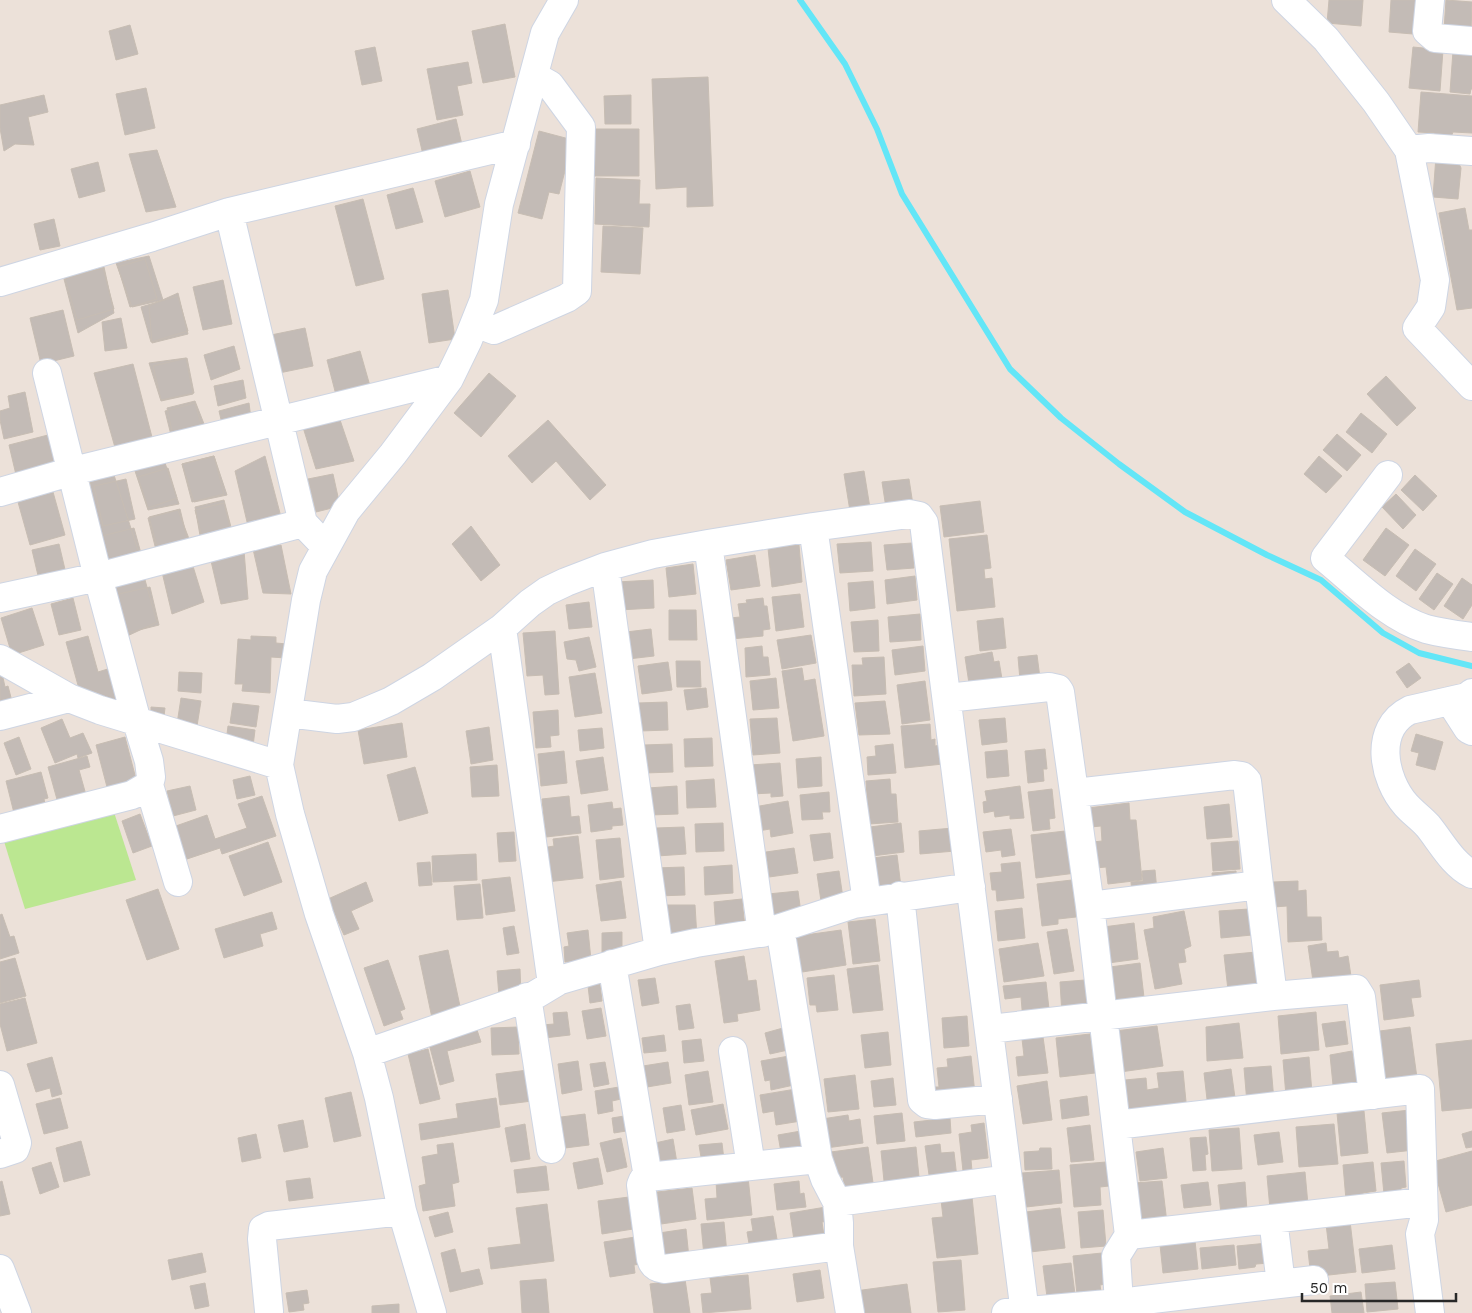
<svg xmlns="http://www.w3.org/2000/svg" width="1472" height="1313" viewBox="0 0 1472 1313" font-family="'Work Sans',sans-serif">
<rect width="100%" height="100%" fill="#ece1d9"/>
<!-- green -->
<path fill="#bbe791" d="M112,806L136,880L25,909L2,835Z"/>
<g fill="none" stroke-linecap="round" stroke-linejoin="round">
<!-- stream -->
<path stroke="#63e6f7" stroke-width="6" d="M800,0L845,64L877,129L902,194L1010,369L1061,418L1119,464L1185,512L1267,555L1321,580L1383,633L1419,653L1472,666"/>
</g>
<!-- building -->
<path fill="#c3bbb6" stroke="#c7bdb3" d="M1329,0H1363L1361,26L1327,23Z
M1391,0H1416L1413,34L1389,32Z
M1446,0L1472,2L1471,32L1444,30Z
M505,24L515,77L483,83L472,31Z
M130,25L138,54L116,60L109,31Z
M375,47L382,81L362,85L355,51Z
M1413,47L1443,50L1440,91L1409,88Z
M1453,51L1472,52V89H1471L1470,94L1450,92Z
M468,62L472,83L457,86L463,115L437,120L427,69Z
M708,77L713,206L687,207V187L656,189L652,79Z
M146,88L155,128L125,135L116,94Z
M1421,92L1472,96V133L1453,132L1450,140L1434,138L1435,133L1418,132Z
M44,95L48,112L28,117L34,145L15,144L4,151L0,128V105Z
M631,95V124H605L604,96Z
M456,119L463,149L424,159L417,129Z
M591,129H639V176H591Z
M539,131L573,140L559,194L549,192L542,219L518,213Z
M157,150L176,207L146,212L129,154Z
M1436,156L1456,157L1461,168L1458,199L1433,197Z
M98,162L105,191L79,198L71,169Z
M470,171L480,207L445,217L435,181Z
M596,178L640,180L639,204H650L649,227L595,224Z
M413,188L423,222L396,229L387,195Z
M363,199L384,279L356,286L335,206Z
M1465,208L1469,230H1472V308L1457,310L1439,213Z
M54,219L60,246L40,250L34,224Z
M603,226L643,228L640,274L601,272Z
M149,256L163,300L132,307L116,263Z
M145,259L157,299L130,307L118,267Z
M104,267L114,313L78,333L64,279Z
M103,268L114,309L77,320L65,278Z
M223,280L232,324L203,330L193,287Z
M448,290L455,339L429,343L422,294Z
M178,293L188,334L152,343L149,306Z
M178,296L188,331L151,342L141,307Z
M63,310L74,356L41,364L30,318Z
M121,318L127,348L105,351L102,322Z
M305,328L313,366L279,373L271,335Z
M234,346L240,369L211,380L204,355Z
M360,351L370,386L336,395L327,360Z
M186,358L193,394L161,401L149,363Z
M187,358L194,393L161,400L153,366Z
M133,364L153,441L116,451L94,373Z
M489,373L516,396L481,437L454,413Z
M1386,376L1416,408L1397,426L1367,394Z
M243,380L246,398L218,406L214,386Z
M25,392L33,432L4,439L0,420V411L10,408L8,396Z
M195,401L206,429L174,440L167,408Z
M195,403L203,431L172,439L165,411Z
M249,403L251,419L223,428L219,411Z
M1361,413L1387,434L1372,453L1346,432Z
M338,414L354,461L316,469L302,424Z
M548,420L606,485L590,500L556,461L532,483L508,456Z
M1337,434L1361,455L1347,471L1323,450Z
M48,435L56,469L17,479L9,445Z
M214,456L227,495L194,502L182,464Z
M214,456L224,494L192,502L182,464Z
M265,456L281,517L248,526L235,471Z
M1319,456L1342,476L1326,493L1304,474Z
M164,460L179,504L148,510L135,471Z
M168,468L177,498L148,508L138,477Z
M864,471L870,508L850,511L844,474Z
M333,474L340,506L316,512L308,479Z
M114,475L141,560L104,569L90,482Z
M1415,475L1437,496L1423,511L1401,490Z
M126,479L135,519L103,526L94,486Z
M909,479L913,505L886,508L882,482Z
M53,492L65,535L30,545L18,502Z
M1396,494L1416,515L1403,529L1382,507Z
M224,500L232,531L201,541L195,507Z
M980,501L984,532L944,537L940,506Z
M224,503L231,530L202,537L195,510Z
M180,509L188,542L158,550L149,517Z
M178,510L191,544L157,554L148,518Z
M471,526L500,565L481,581L452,544Z
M134,528L142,557L110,566L102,536Z
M1386,528L1409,545L1385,576L1363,560Z
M987,535L991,568L984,569L985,579L992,578L995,607L957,611L949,539Z
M871,542L873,571L840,573L837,544Z
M912,543L914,568L887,570L884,545Z
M59,544L67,578L40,584L32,550Z
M281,545L291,594L263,593L253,549Z
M799,545L802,582L772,587L768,548Z
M1415,549L1436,564L1416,591L1396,576Z
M244,551L248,599L221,604L211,561Z
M755,555L760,586L731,590L726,560Z
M192,563L204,602L172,614L162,572Z
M693,564L696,594L669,597L666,568Z
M143,573L157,622L123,638L112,584Z
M1437,573L1453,584L1434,610L1419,599Z
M915,576L917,600L887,604L885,580Z
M1462,578L1472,585V605L1463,619L1444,606Z
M653,580L654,608L619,610L617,582Z
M873,581L875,608L850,611L848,583Z
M150,587L159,625L123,634L114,595Z
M800,594L804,627L776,631L772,597Z
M73,598L81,630L59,635L51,604Z
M763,598L764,606H767L770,629L763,630V636L731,639L730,618L740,617L738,604L747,603L746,600Z
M589,602L592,627L569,629L566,605Z
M32,608L44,645L12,655L1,618Z
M669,610H696L697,640H669Z
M920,614L921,640L890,642L888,617Z
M1003,618L1006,648L980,651L977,621Z
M878,620L879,651L854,652L851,622Z
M651,629L654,656L628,659L626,632Z
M555,631L559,694L545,695L543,675L527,676L523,633Z
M811,635L816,663L782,669L777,640Z
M88,636L98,672L111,668L119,699L99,704L96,692L81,696L66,642Z
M251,636L276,637V643L287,644L286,658L271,657L270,693L242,691L243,684H235L238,639L251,640Z
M589,637L596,667L579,671L576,660L567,659L564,642Z
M762,646L763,657H768L770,675L746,677L745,648Z
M923,646L925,671L895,675L892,650Z
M992,652L994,662L999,661L1003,685L970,690L965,657Z
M1037,655L1040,678L1020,680L1018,657Z
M884,657L886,694L854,696L852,665H863L862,658Z
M676,661H700L701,687H677Z
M668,662L672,690L642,694L638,666Z
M1409,663L1421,678L1407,688L1396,672Z
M802,668L804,681L815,679L824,736L793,741L782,671Z
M179,672L202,673L201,693L178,691Z
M0,673H2L5,687L8,686L14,709L0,712Z
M595,673L602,713L575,717L569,677Z
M776,678L779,708L753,710L750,681Z
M925,681L930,720L902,724L897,685Z
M706,688L708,707L687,710L684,690Z
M181,698L201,701L197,726L177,724Z
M885,701L890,734L859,735L855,703Z
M667,702L668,730L640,731L638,703Z
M233,703L259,706L256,727L230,723Z
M151,707L165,708L164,716L151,715Z
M558,710L559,735L550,736L551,747L536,748L533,712Z
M777,718L780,753L753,755L750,719Z
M1005,718L1007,742L982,745L979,720Z
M62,719L70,738L83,733L92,753L78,758L77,754L55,763L41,728Z
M402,723L407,757L364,764L358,730Z
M930,724L931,740L935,739V746L942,745L943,764L905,768L901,726Z
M228,726L255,730L253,746L226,742Z
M489,727L493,760L471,764L466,731Z
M602,728L604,748L580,751L578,730Z
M1416,734L1443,742L1435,770L1416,765L1419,753L1411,751Z
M19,737L31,769L16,775L4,743Z
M125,737L136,779L107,787L96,745Z
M712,738L713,766L685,767L684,739Z
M672,744L673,772L645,773L644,745Z
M893,744L896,773L868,775L867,757L876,756L875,746Z
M1045,749L1047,769H1043L1044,781L1028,783L1025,751Z
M1007,750L1009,776L987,778L985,752Z
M564,751L567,783L541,786L538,754Z
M87,756L90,767L79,770L86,795L58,803L48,767Z
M603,757L608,790L581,794L576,761Z
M821,757L822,786L798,788L796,759Z
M780,763L783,796L771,797V793L752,794L750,765Z
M497,765L499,796L472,797L470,767Z
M415,767L428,813L399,821L387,775Z
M41,772L48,798L44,799L46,809L15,817L6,781Z
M250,776L255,795L237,799L233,780Z
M714,779L716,807L687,808L686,781Z
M890,779L891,794H896L898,822L869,824L866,781Z
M190,786L196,810L173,816L167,791Z
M677,786L678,814L650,815L648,788Z
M1020,786L1024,818L1010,819V815L995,817L994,811L984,813L983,802L987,801L985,791Z
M1052,789L1055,818L1049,819L1050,829L1033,831L1028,792Z
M829,792L830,812H822L823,819L802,820L800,795Z
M262,796L276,836L222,854L220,848L184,860L173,827L207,815L215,839L247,828L238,804Z
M569,796L571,817L579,816L581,833L546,837L542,799Z
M788,801L793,833L771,837L770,829L758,831L754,807Z
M612,802L613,809L621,808L623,825L612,826V829L591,832L588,805Z
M1129,803L1130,820H1136L1142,880L1108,884L1106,867L1096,868L1093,842L1102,841L1101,826L1091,827L1088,808Z
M1229,804L1232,837L1207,839L1204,807Z
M140,814L152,846L133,853L122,821Z
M723,823L724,851L696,852L695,824Z
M901,823L904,852L872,856L870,827Z
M684,827L686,854L657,856L656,828Z
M953,828L955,851L920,854L919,831Z
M1011,829L1015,855L1002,857L1001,850L986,852L983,832Z
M1065,831L1068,857H1074L1076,873L1036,878L1031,835Z
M514,832L516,861L499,862L497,833Z
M830,833L833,858L814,861L810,835Z
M578,836L583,878L546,882L542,848L554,846L553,839Z
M620,838L624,877L600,880L596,840Z
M1238,841L1240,869L1213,871L1211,843Z
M268,842L282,882L244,896L229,856Z
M794,848L798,873L769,877L766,852Z
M476,854L477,880L433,882L432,856Z
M897,855L901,887L876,890L872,858Z
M430,862L432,885L419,886L417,863Z
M1020,862L1024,898L997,901L996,890H992L990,873L1002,872L1001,864Z
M732,865L733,893L705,895L704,867Z
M684,867L685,895L657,896L655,868Z
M1155,870L1157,891L1132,894L1131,882L1143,881L1142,871Z
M839,871L843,898L821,901L817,874Z
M1236,871L1237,883L1213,886L1212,873Z
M510,877L515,911L486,915L482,880Z
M1072,880L1076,917L1058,919V924L1042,926L1037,884Z
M621,881L626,918L601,921L596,885Z
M1298,881V891L1306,890L1307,917H1321L1322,940L1288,942L1287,906L1274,907L1273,882Z
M366,882L373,901L351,911L359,929L344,935L328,899Z
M480,884L483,918L457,920L454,886Z
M158,889L179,949L147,960L126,900Z
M798,891L801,913L772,922L768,894Z
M742,899L745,928L716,931L714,902Z
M664,905H695L697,938L668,939Z
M1022,908L1025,938L998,941L995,911Z
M1249,909L1252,935L1221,938L1219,911Z
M1184,911L1191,946L1184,949L1186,962L1178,963L1182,984L1155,989L1144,930L1154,928L1153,917Z
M272,912L277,929L260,934L263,946L224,958L215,929Z
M2,914L10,937L14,936L19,953L0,959V915Z
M875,919L880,961L853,964L848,922Z
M1134,923L1138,959L1108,963L1103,927Z
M514,926L519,953L507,955L503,928Z
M1067,929L1074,971L1054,974L1047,932Z
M588,930L591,960L565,962L564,947L569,946L567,933Z
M841,930L846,965L796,973L791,937Z
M622,932V955L602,956V933Z
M1038,943L1044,976L1004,982L999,949Z
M1326,943L1327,952L1338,951L1339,958L1348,956L1352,983L1314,988L1308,946Z
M448,950L461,1011L432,1018L419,956Z
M1256,952L1260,986L1228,990L1224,955Z
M744,956L748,981L756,980L760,1010L737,1014L738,1021L724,1023L715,961Z
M15,958L26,996L0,1003V962Z
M388,960L405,1009L400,1011L403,1019L384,1026L364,968Z
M1140,963L1145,1006L1115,1010L1110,967Z
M878,965L883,1010L853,1013L847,969Z
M520,969L521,995L499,996L497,971Z
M834,975L838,1010L817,1012L816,1005H810L807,978Z
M655,978L659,1003L642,1006L638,980Z
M1085,980L1087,1013L1062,1015L1060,982Z
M1419,980L1421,997L1411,998L1414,1016L1384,1020L1380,985Z
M1046,982L1050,1018L1023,1021L1021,997L1005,999L1003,986Z
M600,984L602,1001L590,1003L588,986Z
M25,998L37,1043L7,1051L0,1024V1004Z
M690,1004L694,1028L679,1030L676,1006Z
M601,1008L606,1036L587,1039L582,1011Z
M567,1012L570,1035L544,1038L542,1025L554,1024L553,1013Z
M1316,1012L1319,1050L1281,1054L1278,1016Z
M967,1016L969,1046L944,1048L942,1018Z
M1345,1021L1348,1044L1326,1047L1322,1024Z
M1239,1023L1243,1058L1207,1061L1206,1027Z
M1157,1026L1163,1066L1120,1072L1115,1031Z
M476,1027L481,1042L447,1051L454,1081L440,1085L428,1040Z
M518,1027L519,1054L492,1055L491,1028Z
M1410,1027L1417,1078L1386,1082L1380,1031Z
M783,1028L788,1050L770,1054L765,1033Z
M888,1032L891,1065L865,1068L861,1035Z
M1090,1034L1095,1073L1060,1077L1056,1038Z
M664,1035L666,1051L644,1053L642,1038Z
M1043,1037L1048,1073L1018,1076L1016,1057L1024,1056L1022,1039Z
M701,1039L704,1061L684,1063L682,1041Z
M1472,1040V1108L1442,1111L1436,1044Z
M428,1049L440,1099L420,1104L408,1054Z
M1352,1051L1357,1082L1333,1085L1330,1055Z
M789,1056L794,1085L771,1090L770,1080L765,1081L761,1061Z
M971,1056L975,1094L935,1098L934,1087H939L937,1068L948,1067L947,1059Z
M52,1057L62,1094L52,1097L50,1088L36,1092L27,1064Z
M1309,1057L1312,1093L1286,1096L1283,1060Z
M578,1061L582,1090L562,1094L558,1064Z
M605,1062L609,1084L594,1087L590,1064Z
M668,1062L671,1083L647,1087L643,1066Z
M1271,1066L1274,1101L1247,1103L1244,1068Z
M1231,1069L1236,1105L1208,1108L1204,1073Z
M528,1070L532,1101L500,1105L496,1074Z
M708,1071L713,1102L689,1105L685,1075Z
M1183,1071L1187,1112L1129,1117L1125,1080L1146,1078L1147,1090L1159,1088L1157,1073Z
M855,1075L859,1109L828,1112L824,1079Z
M893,1078L896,1105L874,1107L871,1081Z
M1047,1081L1052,1120L1023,1124L1017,1086Z
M619,1087L621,1099L612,1101L613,1111L598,1114L595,1091Z
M796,1089L801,1121L776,1125L774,1111L763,1113L760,1095Z
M351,1092L361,1136L334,1142L325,1098Z
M1087,1096L1089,1115L1062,1119L1060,1100Z
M60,1098L68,1128L44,1134L36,1104Z
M496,1098L500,1127L421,1140L419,1124L458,1118L456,1104Z
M723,1104L728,1129L696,1135L691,1110Z
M681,1105L685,1130L667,1133L663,1108Z
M1410,1110L1414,1150L1387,1153L1382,1113Z
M1364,1111L1368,1153L1341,1156L1337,1113Z
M902,1113L905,1141L877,1144L874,1116Z
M585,1114L589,1145L565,1148L561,1117Z
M630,1115L632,1130L614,1133L612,1118Z
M848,1115L849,1121L860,1119L863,1143L826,1148L822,1119Z
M950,1118L951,1133L916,1137L914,1122Z
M303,1120L308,1147L284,1152L278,1125Z
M984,1123L988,1158L971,1160L972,1171H963L959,1134L972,1132L971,1125Z
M525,1124L530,1159L511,1162L505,1128Z
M1334,1124L1338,1164L1299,1167L1296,1127Z
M1090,1125L1094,1160L1071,1162L1067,1128Z
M1239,1128L1242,1169L1212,1171L1209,1130Z
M801,1131L805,1153L782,1158L778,1135Z
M1472,1131V1147L1466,1148L1462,1134Z
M1279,1132L1283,1162L1258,1165L1254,1135Z
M256,1134L261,1158L242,1162L238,1138Z
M1206,1137L1208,1154L1205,1155L1206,1170L1193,1171L1190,1138Z
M621,1138L627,1167L607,1172L600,1143Z
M673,1139L677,1163L660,1166L655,1143Z
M81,1141L90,1175L64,1182L56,1148Z
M453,1143L459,1182L452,1184L455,1206L423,1211L419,1186L426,1184L422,1157L438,1154L437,1145Z
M722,1143L724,1160L702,1163L699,1145Z
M940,1144L941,1153L954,1152L957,1178L930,1182L925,1146Z
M868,1147L874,1190L846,1194L843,1177L835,1178L831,1152Z
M916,1147L919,1177L884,1181L881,1151Z
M1040,1148H1051L1052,1169L1025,1170L1024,1152L1039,1151Z
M1163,1148L1167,1178L1140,1181L1136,1152Z
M1472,1151V1205L1446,1212L1432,1162Z
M598,1158L603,1184L578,1189L573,1163Z
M1404,1161L1406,1187L1401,1188V1192L1384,1194L1381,1163Z
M51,1162L59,1187L40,1194L32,1168Z
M1106,1162L1109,1186L1100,1187L1101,1205L1074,1207L1070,1165Z
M1373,1162L1376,1191L1363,1193V1199L1346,1200L1343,1165Z
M546,1166L549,1190L517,1193L514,1170Z
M1059,1170L1062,1203L1026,1207L1022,1173Z
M1305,1172L1308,1205L1270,1209L1267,1176Z
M748,1177L752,1215L707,1220L705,1199L717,1198L716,1181Z
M310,1178L313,1198L289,1201L286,1181Z
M2,1181L10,1214L0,1216V1182Z
M799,1181L800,1194L804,1193L806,1207L777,1210L774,1184Z
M1162,1181L1167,1223L1139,1226L1134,1183Z
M1208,1182L1211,1205L1184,1208L1181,1185Z
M1245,1182L1247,1211L1221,1214L1218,1185Z
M692,1188L696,1219L661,1224L657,1192Z
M629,1197L633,1229L602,1234L598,1201Z
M972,1197L978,1254L937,1258L932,1218L943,1217L941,1200Z
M547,1204L554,1261L491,1269L488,1248L521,1244L516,1208Z
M826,1207L828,1221L822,1222L825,1243L795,1247L790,1213Z
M1060,1208L1065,1248L1030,1252L1026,1212Z
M1103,1210L1106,1246L1081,1248L1078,1212Z
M448,1212L453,1232L435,1237L429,1217Z
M773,1216L779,1251L751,1255L747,1232L753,1231L751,1219Z
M1350,1221L1356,1272L1311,1277L1308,1251L1329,1249L1326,1224Z
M724,1222L727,1254L704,1256L701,1224Z
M686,1229L689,1258L663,1261L659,1233Z
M635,1237L640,1264L634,1265L635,1273L610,1277L604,1242Z
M1195,1241L1198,1269L1163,1273L1160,1245Z
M1268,1243L1270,1263L1256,1264L1255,1267L1239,1269L1237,1246Z
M1234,1245L1236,1265L1202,1269L1200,1248Z
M1392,1245L1395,1269L1362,1273L1359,1249Z
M455,1249L461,1273L479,1269L483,1284L450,1292L441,1253Z
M202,1253L206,1272L172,1280L168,1260Z
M1102,1253L1106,1284L1100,1285L1101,1292L1078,1304L1073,1256Z
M961,1260L965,1310L938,1312L933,1262Z
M1071,1263L1075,1294L1047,1297L1043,1266Z
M820,1270L824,1298L797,1302L793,1274Z
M748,1275L751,1309L703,1313L701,1294L712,1293L710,1278Z
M546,1279L549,1313H522L520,1281Z
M685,1279L690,1313H654L650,1284Z
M1395,1282L1398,1309L1367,1312L1365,1284Z
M205,1283L209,1306L195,1309L190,1286Z
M907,1284L911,1313H858L855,1291Z
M307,1290L309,1303L303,1304L304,1310L289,1312L286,1293Z
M1361,1292L1364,1313H1332L1330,1296Z
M399,1304V1313H372V1306Z"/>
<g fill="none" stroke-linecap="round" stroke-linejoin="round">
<defs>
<path id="minor" d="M1286,0L1326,39L1376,102L1409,150L1435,280L1431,307L1417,328L1472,386
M1430,0L1427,31L1435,38L1472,41
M1409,150L1429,148L1472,151
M229,212L303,523L326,547
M0,282L152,237L229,212L516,144
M475,323L494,330L567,298L577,291L581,127L550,85L534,76
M1388,475L1325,558C1356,583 1388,617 1426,629C1441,633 1457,635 1472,637
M0,492L73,471L449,379
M813,527L867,902
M708,544L762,933
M605,567L659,951
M0,598L98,577L303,523
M502,628L552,984
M0,659L69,698L100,710L279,765
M1472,693L1467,697L1410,710C1373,728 1383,779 1406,805C1412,812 1421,818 1428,826C1441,842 1453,865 1472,874
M947,698L1049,687L1058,689L1060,692L1090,906L1259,885L1247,781L1242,776L1235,775L1075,793
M1450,701L1468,729L1472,731
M288,713L337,719L353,717L370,710L391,701L432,677L502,628L530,603L547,591L566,582L605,567L653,554L708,544L813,527L909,514L919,516L924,523L1025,1313
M0,716L69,698
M149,785L178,882
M0,829L132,795L149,785L151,777L149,761L137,722L98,577L47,373
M1259,885L1273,996
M900,896L922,1100L927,1104L935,1105L998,1099
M780,928L818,1159L825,1179L837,1202L839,1223V1246L850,1313
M612,964L648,1177
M527,997L551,1149
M990,1029L1273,996L1356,989L1361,997L1373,1095
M733,1051L751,1166
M367,1053L535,995L560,980L659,951L696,943L771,931L854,904L971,887
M0,1085L17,1143L15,1149L0,1154
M1116,1125L1420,1089L1424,1220L1420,1234L1430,1313
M818,1159L648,1177L643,1180L641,1185L651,1259C653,1266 657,1268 664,1269L839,1246
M837,1202L1008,1179
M1273,1219L1281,1284
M1129,1235L1423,1202
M0,1269L17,1313
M1119,1303L1314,1280
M269,1311L262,1239L263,1229L269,1226L402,1211
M432,1313L402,1211L379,1098L367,1053L319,914L290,814L279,765L306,600L313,571L346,511L393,454L449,379L468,340L484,300L499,204L545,33L564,0
M1006,1313L1119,1303L1116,1256L1129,1235L1090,906"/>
</defs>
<!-- minor casing -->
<use href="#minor" stroke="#ced5e3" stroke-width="30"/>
<!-- minor -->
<use href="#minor" stroke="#fff" stroke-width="28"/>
</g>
<!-- scale -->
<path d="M1302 1293v8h154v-8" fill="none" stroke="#282828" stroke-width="2.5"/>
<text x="1310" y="1293" font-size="15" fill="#282828" stroke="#ffffff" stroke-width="4" paint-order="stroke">50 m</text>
</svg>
